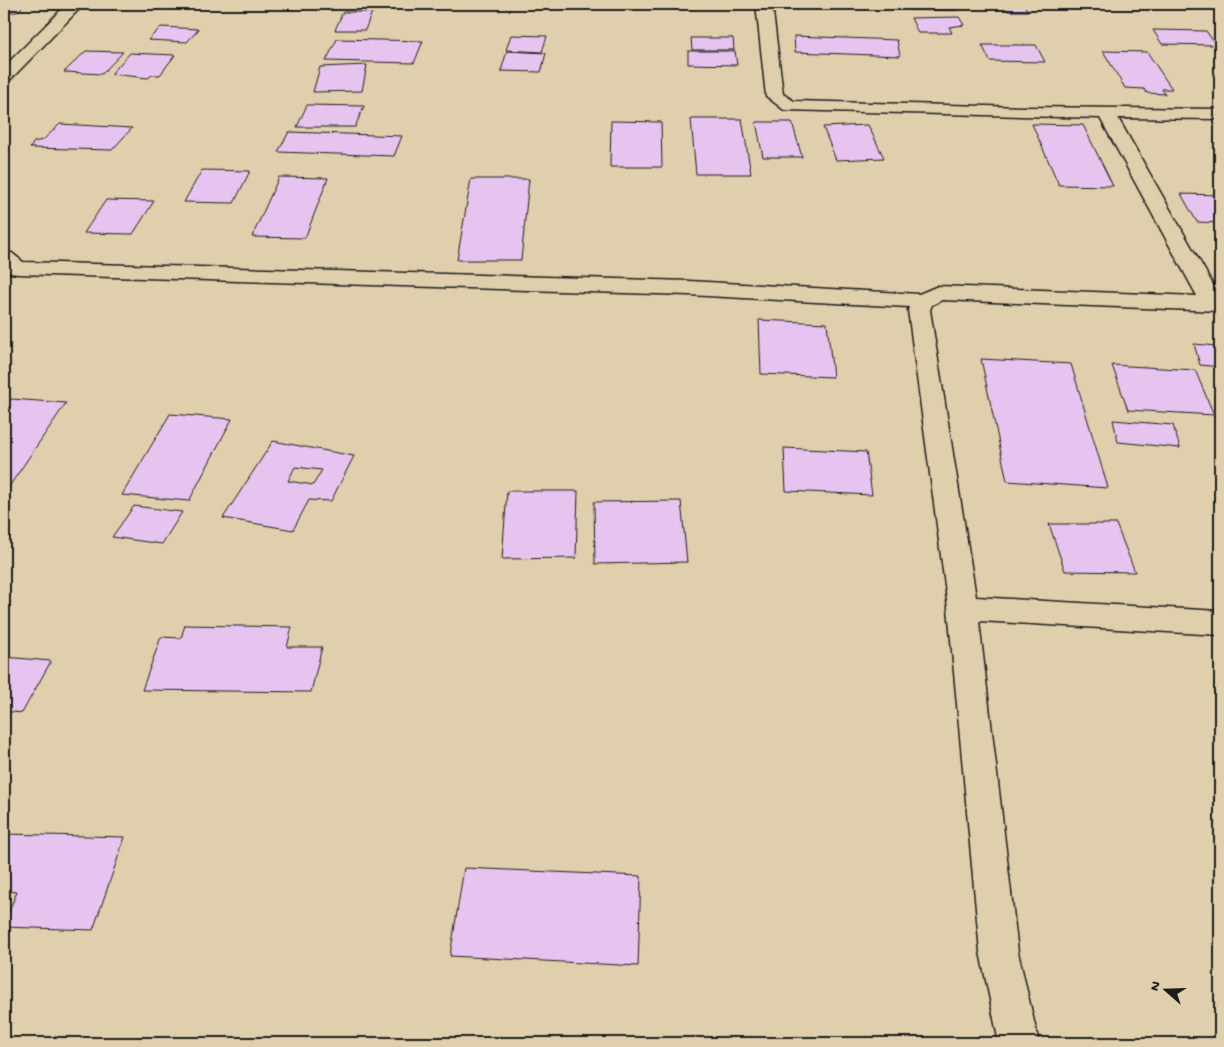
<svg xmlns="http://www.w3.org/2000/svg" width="1224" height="1047" viewBox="0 0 1224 1047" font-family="'Gochi Hand',sans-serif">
<rect width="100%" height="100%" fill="#e0cfac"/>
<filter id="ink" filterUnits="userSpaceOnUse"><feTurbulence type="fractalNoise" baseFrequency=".02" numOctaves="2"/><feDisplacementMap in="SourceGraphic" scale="10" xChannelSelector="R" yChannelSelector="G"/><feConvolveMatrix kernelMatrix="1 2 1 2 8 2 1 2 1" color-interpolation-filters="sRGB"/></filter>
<g filter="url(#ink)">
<!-- building -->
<path fill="#e7c4ef" stroke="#1c1c1c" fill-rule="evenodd" d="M4,4H25L17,12H4Z
M906,4H955L957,10H908Z
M1003,4H1023L1028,11H1008Z
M1131,4H1173L1175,6L1132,5Z
M343,12H372L365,30H335Z
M959,17L964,25L949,27L952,33H918L911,18Z
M161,27L199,29L187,42L148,40Z
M1153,30L1206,31L1216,45L1162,44Z
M511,35L547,36L542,52L506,50Z
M794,36L897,40L900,56L795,52Z
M691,38H733L734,50H692Z
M337,39L423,41L414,63L326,61Z
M982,45H1036L1045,62L990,61Z
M86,51L123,52L102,74L64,72Z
M507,51L546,53L541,72L501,71Z
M688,51H735L737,65L688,64Z
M1103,51L1147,52L1172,89H1162L1165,94L1147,93L1144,89L1125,88Z
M130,53L175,55L160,75H152L148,78L111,74Z
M367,65L362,91L313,92L320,67Z
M307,105L364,106L355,127H297Z
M691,119H742L751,174H696Z
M611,121L661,122L662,167H610Z
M756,122H792L802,157H763Z
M60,124L132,128L112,150L30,148L34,142L43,140Z
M1032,124L1083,125L1113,186L1059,185Z
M868,125L884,158L836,160L823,127Z
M289,132L402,136L394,156L278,152Z
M202,170L250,171L234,203L184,202Z
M279,177L328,178L305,238L252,237Z
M471,179H529L521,260H457Z
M1181,194L1220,195V223L1197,222Z
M106,200L154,201L133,234L84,233Z
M759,320L827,323L833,377L761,374Z
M1194,344L1216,346L1220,358V367L1200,365Z
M981,359L1071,364L1108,488L1007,481Z
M1112,365L1195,370L1214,415L1128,410Z
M11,399L66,403L4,494V409Z
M170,414L232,419L189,501L122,495Z
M1113,420L1173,425L1180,448L1118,442Z
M273,441L354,456L331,501L309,500L293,530L223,518ZM295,467L322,470L313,485L288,481Z
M784,448L866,452L872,495L786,491Z
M507,491H578L576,558L502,559Z
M681,501L687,562L595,564L594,502Z
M134,506L182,512L162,544L112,537Z
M1049,524H1116L1135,572L1065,571Z
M185,625L292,627L287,647H322L311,692L142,690L161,637L181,638Z
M4,657L51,661L22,713L4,711Z
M4,834L125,837L93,930L4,927V923L17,892L4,891Z
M464,868L641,876L638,966L450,956Z"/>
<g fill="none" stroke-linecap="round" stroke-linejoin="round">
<defs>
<path id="minor" d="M67,4H84L10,80L4,81V67Z
M756,4H772L783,94L794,101L1024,107L1220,109V119L1118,118L1220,297V311L942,300L932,305L930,310L976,597L1220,611V635L979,621L1018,952L1039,1043H999L980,952L948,608L908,310L909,307L689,295L18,274L10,273L4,268V252L12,253L23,262L689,281L919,294L938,286L1197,296L1100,118L784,110L766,96Z"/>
</defs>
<!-- minor casing -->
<use href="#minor" stroke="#1c1c1c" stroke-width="3"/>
<!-- minor -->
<use href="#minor" fill="#e0cfac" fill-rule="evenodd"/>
</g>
</g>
<!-- margin -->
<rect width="1224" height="1047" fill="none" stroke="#e0cfac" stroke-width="20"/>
<rect x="10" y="10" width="1204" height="1027" fill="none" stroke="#1c1c1c" stroke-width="2" filter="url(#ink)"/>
<!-- north arrow -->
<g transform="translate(1166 990) rotate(290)" stroke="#e0cfac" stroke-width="4" paint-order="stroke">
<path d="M0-4L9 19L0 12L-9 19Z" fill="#1c1c1c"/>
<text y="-8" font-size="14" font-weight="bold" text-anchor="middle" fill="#1c1c1c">N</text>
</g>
</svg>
